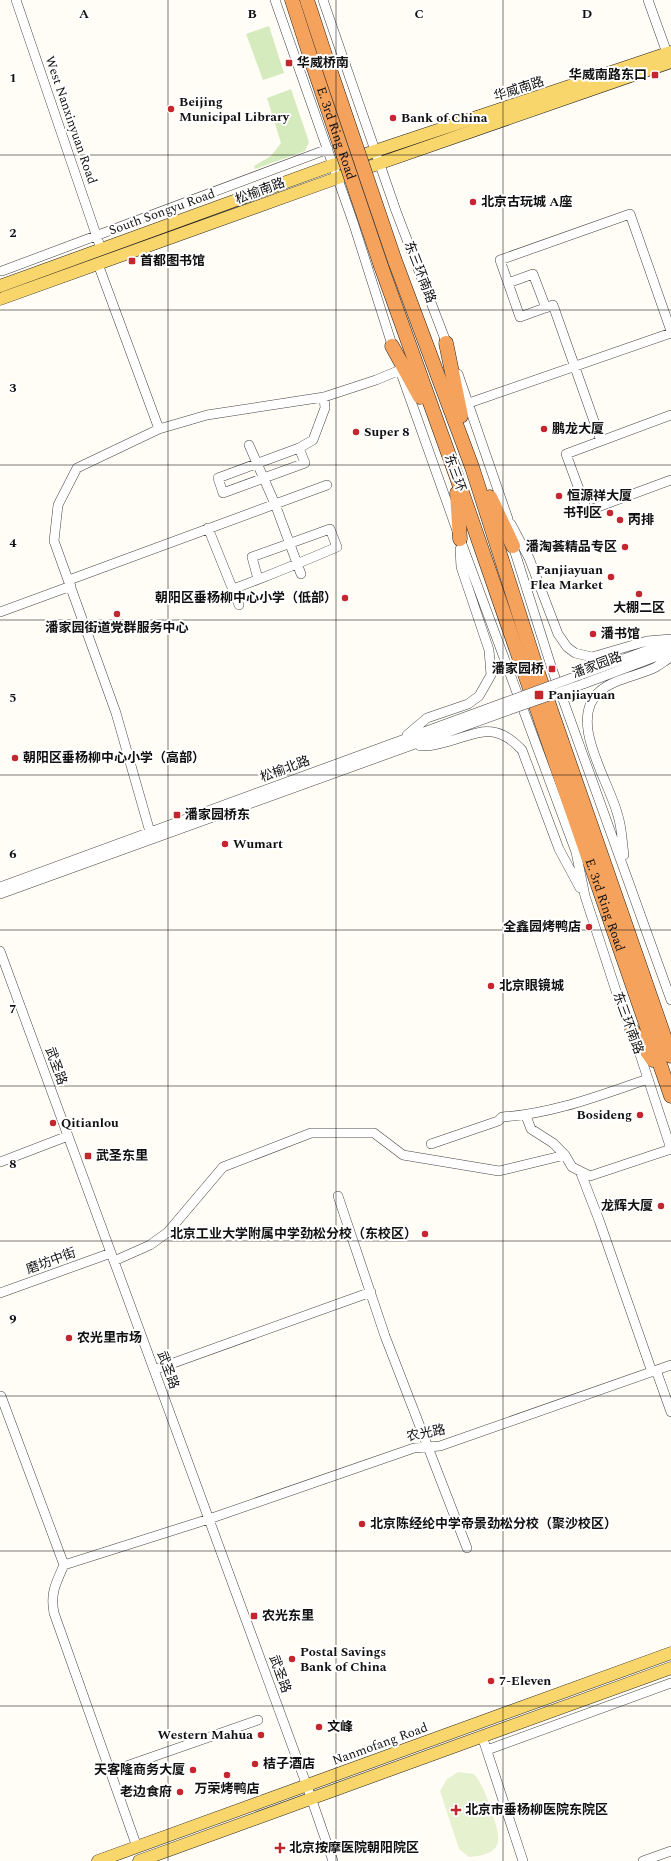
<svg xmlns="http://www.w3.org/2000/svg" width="671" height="1861" viewBox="0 0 671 1861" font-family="Spectral,'Noto Sans SC',serif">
<rect width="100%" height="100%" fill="#fffdf5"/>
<!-- green -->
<path fill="#d5ebbd" d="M269,26L284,73L263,80L246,34Z
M291,89L309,142L305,151L255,169L254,166L271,156L281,143L267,98Z"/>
<!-- pitch -->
<path fill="#e6f2cf" d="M458,1772L474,1774C483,1785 487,1797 491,1810C501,1838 506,1854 469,1857L459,1849L440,1791L447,1779Z"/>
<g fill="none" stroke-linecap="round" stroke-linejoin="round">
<defs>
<path id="minor" d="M16,0L101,249
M275,0L354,225L394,351
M323,0L396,211L448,347
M648,0L667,53
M98,264L159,429
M2,271L328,149
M508,283L533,274L546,308
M671,331L630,214L500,260L520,317L553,305L601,441L671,415
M401,373L460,539L576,852L585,896L617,994L632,1030L671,1149
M458,374L508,519L513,546L552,669L671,1000
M469,403L671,333
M601,441L566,454L587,511L671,480
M249,445L275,504L301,574
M299,448L305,463L223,493L218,478Z
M299,448L313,440L325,408L324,397
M511,524L529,558L558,634L567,647L575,653L592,657L647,641L671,639
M208,528L239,605
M69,580L327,485
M233,589C268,576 302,562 337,547L330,529L252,557L258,579
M0,612L71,586
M580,675L670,642
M583,684L671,651
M407,735L427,718L468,704L479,696L491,675L489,650L461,567L460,549
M420,746C426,746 432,746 438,744C474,737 491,717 522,750L559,849L580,888
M150,832L116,713L54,541L58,505L77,468L159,429L207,415L324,397L376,380L400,370
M624,855C622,842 622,828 618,816C610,782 566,720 600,691C616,678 638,676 656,667C661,664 666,660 671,657
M0,887L506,702
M0,894L509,710
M0,951L307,1786L333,1861
M526,1116L531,1129L553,1143L565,1155
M431,1144L498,1121L502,1117C553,1114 600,1095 648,1079
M0,1162L68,1136
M580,1171L599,1220L652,1372
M338,1196L385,1336L467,1548
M114,1261L150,1245L168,1232L223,1167L311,1133H374L403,1155L499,1171L565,1155L572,1167L590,1176L671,1149
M0,1293L111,1253
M154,1370L371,1292
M656,1370L671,1412
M1,1396L64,1565C56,1583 50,1593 54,1613L137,1847
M64,1565L209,1519L414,1448L440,1446L671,1365
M482,1736L523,1861
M487,1750L671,1683
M112,1771L258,1720
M643,1861L671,1851"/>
<path id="major" d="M0,286L333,165L671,52
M0,299L326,182L671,62
M98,1861L671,1653
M139,1861L671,1668"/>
<g id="highway">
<path d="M292,0L313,65"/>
<path d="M307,0L327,61"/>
<path d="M395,261L472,467L539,676L671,1056"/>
<path id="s1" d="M381,266L456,475L671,1096"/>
<path d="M446,343L461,416"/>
<path d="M392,346L420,397"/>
<path d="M457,493L460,539"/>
<path d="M490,497L513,546"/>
<path d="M632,1030L653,1060"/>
</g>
</defs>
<!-- minor casing -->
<use href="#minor" stroke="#444" stroke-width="10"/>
<!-- major casing -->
<use href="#major" stroke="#222" stroke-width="13"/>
<!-- highway casing -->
<use href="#highway" stroke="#222" stroke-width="15"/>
<!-- minor -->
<use href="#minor" stroke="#fff" stroke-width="9"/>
<!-- major -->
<use href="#major" stroke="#f9d66b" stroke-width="12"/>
<!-- highway -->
<use href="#highway" stroke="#f5a25d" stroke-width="14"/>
<defs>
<path id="minor-bridge" d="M506,702L580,675
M509,710L583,684"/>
<g id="highway-bridge">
<path d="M327,61L395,261"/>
<path id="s2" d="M313,65L381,266"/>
</g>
</defs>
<!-- minor-bridge casing -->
<use href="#minor-bridge" stroke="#444" stroke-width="10" stroke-linecap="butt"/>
<!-- highway-bridge casing -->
<use href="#highway-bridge" stroke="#222" stroke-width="15" stroke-linecap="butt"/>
<!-- minor-bridge -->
<use href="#minor-bridge" stroke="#fff" stroke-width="9"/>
<!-- highway-bridge -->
<use href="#highway-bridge" stroke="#f5a25d" stroke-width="14"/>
</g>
<!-- grid -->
<path fill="none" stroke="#111" stroke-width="1" stroke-opacity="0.55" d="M168,0V1861M336,0V1861M503,0V1861M0,155H671M0,310H671M0,465H671M0,620H671M0,775H671M0,930H671M0,1086H671M0,1241H671M0,1396H671M0,1551H671M0,1706H671"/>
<!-- markers -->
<g fill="#c4262e" stroke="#fff" stroke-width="1.5">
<rect x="285" y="59" width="8" height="8" rx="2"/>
<rect x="651" y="71" width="8" height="8" rx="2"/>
<circle cx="171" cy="109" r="4"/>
<circle cx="393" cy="118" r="4"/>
<circle cx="473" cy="202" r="4"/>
<rect x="128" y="257" width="8" height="8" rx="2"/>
<circle cx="544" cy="429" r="4"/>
<circle cx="356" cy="432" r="4"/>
<circle cx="559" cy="496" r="4"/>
<circle cx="610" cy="513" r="4"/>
<circle cx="620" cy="520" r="4"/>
<circle cx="625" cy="547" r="4"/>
<circle cx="611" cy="577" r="4"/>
<circle cx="639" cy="594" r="4"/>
<circle cx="345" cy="598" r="4"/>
<circle cx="117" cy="614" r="4"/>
<circle cx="593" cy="634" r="4"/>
<rect x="548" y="665" width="8" height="8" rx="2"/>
<rect x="534" y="690" width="10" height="10" rx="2"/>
<circle cx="15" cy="758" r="4"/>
<rect x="173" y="811" width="8" height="8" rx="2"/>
<circle cx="225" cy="844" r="4"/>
<circle cx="589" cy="927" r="4"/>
<circle cx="491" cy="986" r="4"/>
<circle cx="640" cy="1115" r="4"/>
<circle cx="53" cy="1123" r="4"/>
<rect x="84" y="1152" width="8" height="8" rx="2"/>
<circle cx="661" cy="1206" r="4"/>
<circle cx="425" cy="1234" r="4"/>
<circle cx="69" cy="1338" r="4"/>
<circle cx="362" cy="1524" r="4"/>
<rect x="250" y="1612" width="8" height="8" rx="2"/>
<circle cx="292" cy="1659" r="4"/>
<circle cx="491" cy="1681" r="4"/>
<circle cx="319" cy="1727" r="4"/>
<circle cx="261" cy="1735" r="4"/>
<circle cx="255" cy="1764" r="4"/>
<circle cx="193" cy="1770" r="4"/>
<circle cx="227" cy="1775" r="4"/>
<circle cx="180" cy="1792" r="4"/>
<path d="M454 1804h4v4h4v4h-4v4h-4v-4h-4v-4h4z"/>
<path d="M278 1842h4v4h4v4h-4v4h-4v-4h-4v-4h4z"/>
</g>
<g text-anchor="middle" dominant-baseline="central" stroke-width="4" stroke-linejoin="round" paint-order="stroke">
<!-- poi labels -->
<g font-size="13" font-weight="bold" fill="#111" stroke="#fff" text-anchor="start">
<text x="297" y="63">华威桥南</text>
<text x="647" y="75" text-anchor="end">华威南路东口</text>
<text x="179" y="102">Beijing<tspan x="179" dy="15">Municipal Library</tspan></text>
<text x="401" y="118">Bank of China</text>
<text x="481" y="202">北京古玩城 A座</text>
<text x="140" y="261">首都图书馆</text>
<text x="552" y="429">鹏龙大厦</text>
<text x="364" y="432">Super 8</text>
<text x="567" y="496">恒源祥大厦</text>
<text x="602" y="513" text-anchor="end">书刊区</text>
<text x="628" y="520">丙排</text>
<text x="617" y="547" text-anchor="end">潘淘荟精品专区</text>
<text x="603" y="570" text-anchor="end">Panjiayuan<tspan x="603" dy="15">Flea Market</tspan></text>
<text x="337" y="598" text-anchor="end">朝阳区垂杨柳中心小学（低部）</text>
<text x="639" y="608" text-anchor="middle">大棚二区</text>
<text x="117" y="628" text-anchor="middle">潘家园街道党群服务中心</text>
<text x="601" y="634">潘书馆</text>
<text x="544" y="669" text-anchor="end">潘家园桥</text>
<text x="548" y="695">Panjiayuan</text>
<text x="23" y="758">朝阳区垂杨柳中心小学（高部）</text>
<text x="185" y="815">潘家园桥东</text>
<text x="233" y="844">Wumart</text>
<text x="581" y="927" text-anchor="end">全鑫园烤鸭店</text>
<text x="499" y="986">北京眼镜城</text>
<text x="632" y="1115" text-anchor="end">Bosideng</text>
<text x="61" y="1123">Qitianlou</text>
<text x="96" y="1156">武圣东里</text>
<text x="653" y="1206" text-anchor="end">龙辉大厦</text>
<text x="417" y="1234" text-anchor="end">北京工业大学附属中学劲松分校（东校区）</text>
<text x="77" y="1338">农光里市场</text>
<text x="370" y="1524">北京陈经纶中学帝景劲松分校（聚沙校区）</text>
<text x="262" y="1616">农光东里</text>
<text x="300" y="1652">Postal Savings<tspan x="300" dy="15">Bank of China</tspan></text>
<text x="499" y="1681">7-Eleven</text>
<text x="327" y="1727">文峰</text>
<text x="253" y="1735" text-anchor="end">Western Mahua</text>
<text x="263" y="1764">桔子酒店</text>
<text x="185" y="1770" text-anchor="end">天客隆商务大厦</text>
<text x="227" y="1789" text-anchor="middle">万荣烤鸭店</text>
<text x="172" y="1792" text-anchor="end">老边食府</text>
<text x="465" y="1810">北京市垂杨柳医院东院区</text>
<text x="289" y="1848">北京按摩医院朝阳院区</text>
</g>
<!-- street labels -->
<g font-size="13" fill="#111" stroke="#fff">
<text transform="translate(519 89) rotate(-18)">华威南路</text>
<text transform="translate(71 120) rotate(71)">West Nanxinyuan Road</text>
<text stroke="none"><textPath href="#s2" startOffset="72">E. 3rd Ring Road</textPath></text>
<text transform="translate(260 191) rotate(-20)">松榆南路</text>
<text transform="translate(162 212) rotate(-20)">South Songyu Road</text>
<text transform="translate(420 272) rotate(69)">东三环南路</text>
<text transform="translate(455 473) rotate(70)">东三环</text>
<text transform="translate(597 665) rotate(-20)">潘家园路</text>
<text transform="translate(285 769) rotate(-20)">松榆北路</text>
<text stroke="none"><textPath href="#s1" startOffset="677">E. 3rd Ring Road</textPath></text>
<text transform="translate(628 1023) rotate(70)">东三环南路</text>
<text transform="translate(56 1066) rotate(70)">武圣路</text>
<text transform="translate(51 1261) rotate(-20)">磨坊中街</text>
<text transform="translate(168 1370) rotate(70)">武圣路</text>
<text transform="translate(426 1433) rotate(-11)">农光路</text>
<text transform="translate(280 1674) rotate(70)">武圣路</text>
<text transform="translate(380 1744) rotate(-20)">Nanmofang Road</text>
</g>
</g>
<g font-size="13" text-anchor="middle" font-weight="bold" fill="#111" stroke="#fff" stroke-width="4" stroke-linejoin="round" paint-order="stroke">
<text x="84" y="18">A</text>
<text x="252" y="18">B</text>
<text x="419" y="18">C</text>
<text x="587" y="18">D</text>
<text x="13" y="82">1</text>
<text x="13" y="237">2</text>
<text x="13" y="392">3</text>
<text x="13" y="547">4</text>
<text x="13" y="702">5</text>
<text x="13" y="858">6</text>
<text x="13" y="1013">7</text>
<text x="13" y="1168">8</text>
<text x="13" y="1323">9</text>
</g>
</svg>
